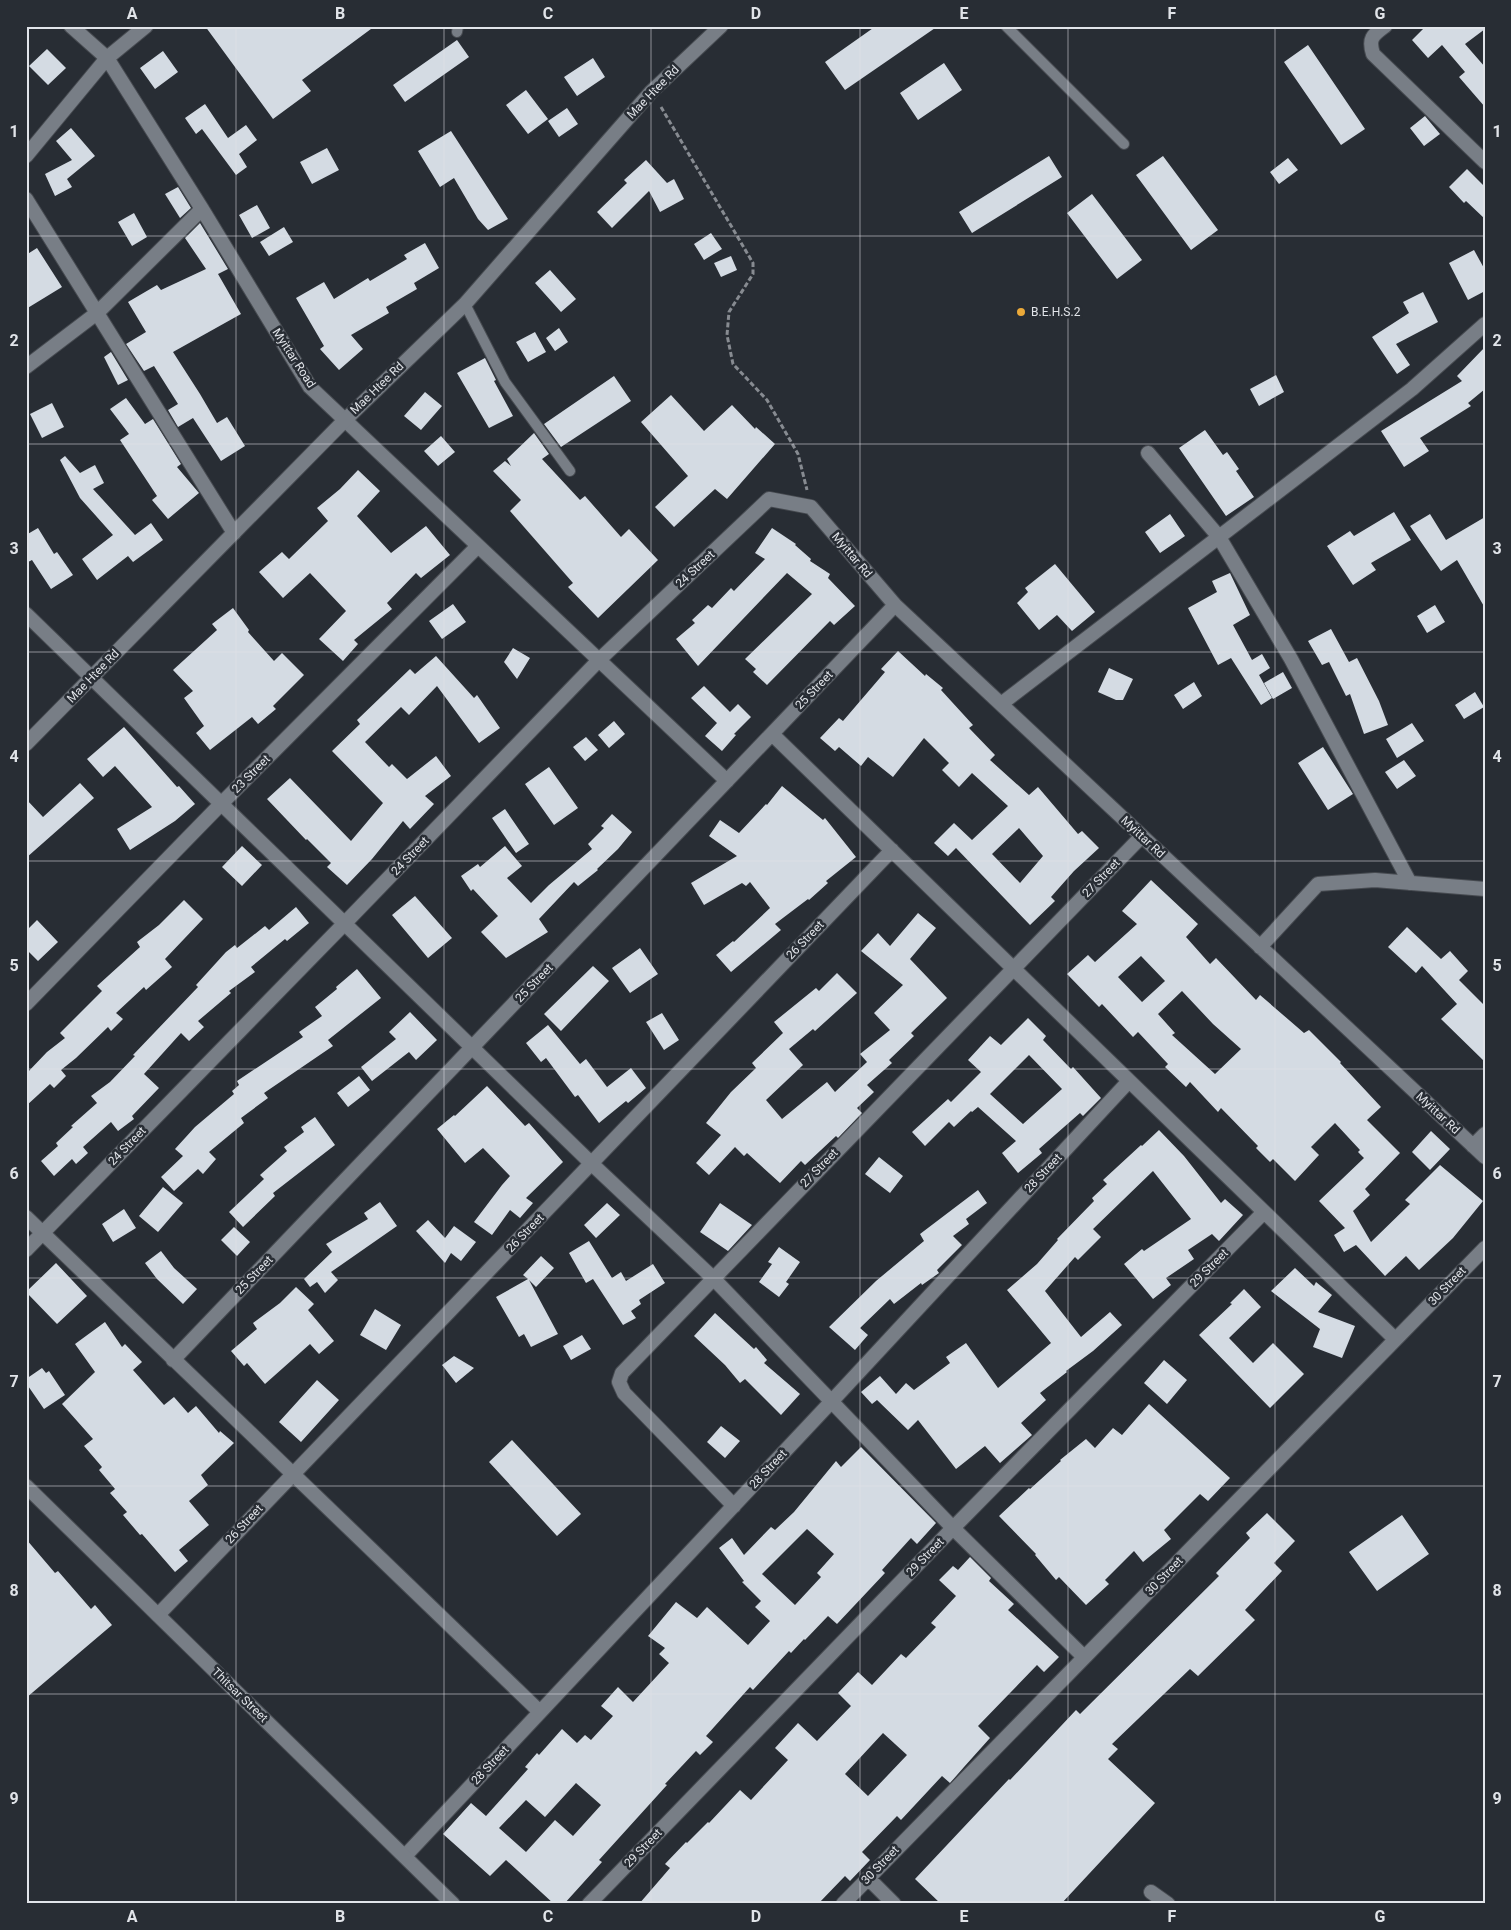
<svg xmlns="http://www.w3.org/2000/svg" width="1511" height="1930" viewBox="0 0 1511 1930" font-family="Roboto,sans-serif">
<rect width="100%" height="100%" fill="#282d34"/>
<!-- building -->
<path fill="#d4dbe3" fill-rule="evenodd" d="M205,26H375L302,80L311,91L273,119Z
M876,26H938L845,90L825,62Z
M1426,26H1485V29L1465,44L1485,67V107L1459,77L1465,72L1442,45L1428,58L1412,40Z
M457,40L469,57L405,102L393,85Z
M1308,45L1365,129L1341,145L1284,62Z
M47,49L66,68L48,85L29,66Z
M163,51L178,72L155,89L140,68Z
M593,58L605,77L577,96L564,77Z
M944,63L962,90L918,120L900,93Z
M526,90L548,119L528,134L506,105Z
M205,104L228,138L246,125L257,140L239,154L247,167L236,175L202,129L196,134L185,118Z
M567,108L578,124L559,137L548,121Z
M1425,116L1440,134L1424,146L1410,128Z
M71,128L95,156L67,179L72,187L55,196L45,174L72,160L56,141Z
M451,131L508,219L488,230L478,219L454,178L440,187L418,151Z
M327,148L339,170L312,184L300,162Z
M1049,156L1062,177L972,233L959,212Z
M1163,156L1218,230L1191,250L1136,175Z
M1288,158L1298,170L1279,184L1270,172Z
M646,160L667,183L674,179L684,199L660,212L649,191L612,228L597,212L627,183L624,180Z
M1467,169L1485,187V219L1466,201L1464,203L1449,187Z
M178,187L191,208L180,218L165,194Z
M1092,194L1142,260L1117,279L1067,213Z
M257,205L270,228L252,238L239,215Z
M134,213L147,237L132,246L118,222Z
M200,223L228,269L218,274L241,314L173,352L200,394L217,423L227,417L245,446L221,461L193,418L178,427L168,410L178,404L154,366L144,371L126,344L146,332L128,302L157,285L161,290L206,269L185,238Z
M284,227L293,242L269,256L260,242Z
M711,233L722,249L704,260L694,244Z
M425,243L439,268L414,283L417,289L386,307L389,313L351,335L363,349L339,370L320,349L324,346L296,298L324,282L334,299L368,278L370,281L407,259L404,255Z
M37,248L62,287L26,309V255Z
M1474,250L1485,270V291L1468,300L1449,263Z
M731,256L737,270L721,277L714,263Z
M550,270L576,299L561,312L535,283Z
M1423,292L1438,322L1396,344L1410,365L1397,374L1372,337L1409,313L1403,302Z
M559,328L568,342L555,351L546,338Z
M535,332L546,352L528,362L516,342Z
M1485,347V389L1468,403L1471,406L1420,438L1429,451L1404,467L1381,431L1462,381L1457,376Z
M111,352L128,380L118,385L104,357Z
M485,358L496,380L494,381L513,416L489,428L457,373Z
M1276,375L1284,392L1259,406L1250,389Z
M614,376L631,401L561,447L544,424Z
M425,392L442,406L421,430L404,416Z
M671,395L704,431L732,405L755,429L756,427L775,444L727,499L715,489L674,527L655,507L688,476L641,422Z
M126,398L145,424L153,419L181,464L177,467L199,493L168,519L152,500L157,496L120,440L129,434L110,409Z
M52,403L64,427L42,438L30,414Z
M1205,430L1223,455L1227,452L1239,469L1236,471L1254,497L1226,516L1179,448Z
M534,433L549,454L542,459L580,500L585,496L621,537L629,529L658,560L598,618L568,587L573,583L510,511L521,500L493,471L505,461L511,466L507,459Z
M441,436L455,452L438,466L424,451Z
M65,456L80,473L95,465L104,483L93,489L135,535L151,523L163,540L133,562L128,556L97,580L82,559L113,535L80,498L60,460Z
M358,470L380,491L357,516L391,553L426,526L450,555L421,578L416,573L387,603L392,609L354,640L358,644L343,661L319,639L346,611L310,573L283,598L259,572L282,552L289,559L328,521L317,508L340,489Z
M1394,512L1411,540L1371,563L1376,570L1353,585L1327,546L1350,531L1354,536Z
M1170,514L1185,536L1160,553L1145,532Z
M1430,514L1446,540L1485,517V608L1457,560L1441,571L1410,526Z
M38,528L54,554L57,552L73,575L51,589L32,560L26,563V535Z
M772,528L796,544L795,545L811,559L810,561L830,574L828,578L855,606L834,625L830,621L767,685L753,672L756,669L745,659L812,594L787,573L698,666L676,639L695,623L692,620L708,605L712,608L731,588L734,591L765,559L755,553Z
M1055,564L1095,612L1072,631L1057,615L1039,630L1017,603L1028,592L1025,588Z
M1230,573L1250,615L1233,625L1252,660L1262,654L1270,668L1259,675L1272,698L1261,705L1231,658L1218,665L1188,608L1217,592L1212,581Z
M453,604L466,622L442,639L429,621Z
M1435,605L1445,622L1427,633L1417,616Z
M233,608L249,630L248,632L274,661L282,653L304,675L273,706L276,709L258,724L252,717L210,750L196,733L204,726L184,698L193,691L173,670L217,630L212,624Z
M1331,629L1349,662L1357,658L1379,701L1388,725L1364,734L1350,694L1346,696L1329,662L1322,665L1308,641Z
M513,648L530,658L517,679L504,662Z
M898,651L925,676L926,674L943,688L941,690L973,725L969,728L995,755L990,760L1029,795L1038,787L1078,834L1082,831L1099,848L1074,871L1051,897L1055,901L1030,925L956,848L948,856L934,843L954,823L972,840L1008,806L972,773L959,787L942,770L949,763L924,738L893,777L868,757L861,766L839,747L835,751L820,738L839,718L843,721L885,672L881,669ZM1019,828L1043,856L1020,883L992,854Z
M436,656L474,698L477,695L500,728L479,743L437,686L409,715L401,707L365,742L389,767L392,764L407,779L436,756L451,776L425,796L434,804L410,829L403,821L372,859L347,885L327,867L331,863L307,839L306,840L267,799L290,778L351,841L383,803L332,751L360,724L357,720L410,669L415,674Z
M1109,668L1133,679L1123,700H1116L1098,692Z
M1283,672L1292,688L1273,699L1264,683Z
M1194,682L1202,696L1183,709L1174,695Z
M704,686L730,712L738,704L751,717L734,734L736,735L722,751L705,736L717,723L691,698Z
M1475,692L1484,707L1464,719L1455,705Z
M614,721L625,734L609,748L598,735Z
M1412,723L1424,741L1397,758L1386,739Z
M124,727L177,787L179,786L195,804L175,821L130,850L117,829L152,807L115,766L103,777L87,759Z
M586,737L598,750L585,761L573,747Z
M1323,747L1353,794L1328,810L1298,763Z
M1404,760L1416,776L1397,789L1385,772Z
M549,767L578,808L554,825L525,784Z
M80,783L94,798L26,858V799L43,817Z
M782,786L823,820L825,818L856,857L826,881L828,883L809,900L808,899L775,924L781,930L731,972L716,955L733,941L734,942L770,908L750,882L746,886L742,883L704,905L691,883L737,856L709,836L720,820L739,833L766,804L767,805Z
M505,809L529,844L516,853L492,818Z
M612,814L632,832L618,849L597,869L598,870L578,886L574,882L539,919L548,932L506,958L481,932L498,916L473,889L471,891L461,876L478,864L480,867L505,846L522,866L507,878L531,903L549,885L592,849L588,844L604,828L601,826Z
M242,846L262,865L242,886L222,867Z
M1151,880L1198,924L1186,937L1210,964L1216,958L1256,1000L1260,995L1304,1033L1309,1030L1341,1062L1340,1063L1381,1107L1367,1120L1400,1153L1365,1189L1370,1195L1353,1211L1371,1242L1410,1204L1405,1200L1440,1165L1483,1201L1453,1238L1419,1270L1406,1256L1385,1276L1356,1245L1344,1252L1334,1235L1345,1228L1319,1201L1364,1158L1358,1152L1360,1150L1335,1123L1311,1147L1319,1155L1295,1181L1273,1159L1270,1162L1256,1148L1258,1146L1221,1108L1218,1112L1190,1082L1186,1087L1165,1067L1168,1064L1138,1032L1133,1037L1102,1004L1099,1007L1067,974L1088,955L1095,962L1137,924L1122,911ZM1141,956L1165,981L1142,1002L1118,977ZM1182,991L1213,1024L1241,1049L1215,1074L1172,1035L1175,1033L1158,1014Z
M415,896L452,938L428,958L392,915Z
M184,900L203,919L165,959L172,967L146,990L144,987L116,1013L123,1019L111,1031L108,1027L76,1058L61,1070L66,1076L54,1088L50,1084L26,1106V1074L47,1052L65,1038L60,1033L102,991L97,986L140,947L137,942L159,925Z
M296,907L309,923L287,941L285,939L251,967L255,972L229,991L231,993L198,1021L204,1027L189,1041L181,1033L144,1074L159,1088L132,1116L134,1119L118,1131L111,1122L83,1147L88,1153L76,1164L72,1159L54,1176L41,1161L58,1146L56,1143L73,1127L71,1126L97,1103L91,1096L110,1082L135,1056L133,1055L198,987L196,985L226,952L235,945L237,948L265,926L269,930Z
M918,913L936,928L910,959L947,998L911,1033L914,1036L889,1060L892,1063L867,1085L874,1092L857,1108L862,1113L838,1138L836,1136L805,1165L801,1161L780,1183L747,1153L744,1156L735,1147L709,1175L696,1163L721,1135L706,1123L731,1092L756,1068L752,1063L783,1033L774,1022L816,988L819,991L837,973L857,993L815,1031L813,1029L789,1049L803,1065L766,1100L782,1119L827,1082L835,1092L867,1062L860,1054L890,1030L874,1013L903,985L861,951L878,933L890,946Z
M37,920L58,942L38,961L26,949V931Z
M1407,927L1441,959L1450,951L1468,971L1459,980L1485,1006V1062L1441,1019L1457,1004L1422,966L1416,973L1388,947Z
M640,948L658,974L630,993L612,968Z
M593,966L609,981L561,1031L544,1014Z
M357,969L381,998L328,1040L333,1046L264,1093L268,1098L241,1118L244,1123L209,1152L216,1159L203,1174L198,1169L174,1191L161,1177L183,1156L175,1149L195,1127L234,1094L232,1091L239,1085L237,1081L303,1037L299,1032L322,1016L315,1007L337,989L336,987Z
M410,1012L437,1040L416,1060L409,1052L372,1081L361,1067L396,1039L389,1032Z
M662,1013L679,1040L664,1050L646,1022Z
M1028,1018L1046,1036L1043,1040L1071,1069L1073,1067L1101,1098L1083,1116L1080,1113L1039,1149L1042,1153L1018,1173L1002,1153L1016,1141L978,1107L972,1112L971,1111L954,1127L949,1122L925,1146L912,1132L948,1099L951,1102L981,1072L968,1060L990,1036L1001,1045ZM1029,1055L1062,1089L1023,1124L990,1094Z
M548,1025L580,1064L586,1059L607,1087L631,1068L646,1088L628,1103L626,1101L599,1123L578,1095L575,1097L546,1058L541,1062L526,1043Z
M359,1076L370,1090L348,1107L337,1093Z
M487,1086L525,1126L529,1123L563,1162L526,1198L533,1203L520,1218L510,1210L492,1235L474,1222L502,1185L510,1176L483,1148L465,1163L437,1129L454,1115L455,1116Z
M315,1117L335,1145L273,1193L275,1196L243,1227L229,1212L264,1179L260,1175L287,1151L284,1147L304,1132L301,1127Z
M1159,1130L1184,1156L1221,1203L1225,1199L1243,1215L1219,1241L1212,1234L1188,1250L1194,1259L1166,1278L1171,1285L1153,1299L1124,1264L1142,1249L1144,1251L1191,1219L1153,1171L1093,1229L1101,1237L1078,1260L1075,1257L1045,1291L1081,1337L1110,1312L1122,1325L1093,1351L1066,1371L1067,1372L1040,1393L1046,1400L1021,1423L1032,1435L1000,1463L985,1446L956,1469L918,1420L908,1430L877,1400L872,1404L861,1392L880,1376L896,1394L906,1383L914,1390L950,1363L946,1357L966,1343L998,1388L1051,1343L1007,1290L1037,1264L1058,1240L1057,1239L1094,1201L1092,1198L1107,1184L1103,1180L1141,1145L1142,1146Z
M1431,1131L1450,1149L1430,1170L1412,1152Z
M879,1157L903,1176L890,1193L865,1174Z
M163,1187L183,1203L158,1232L139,1216Z
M978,1190L987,1203L966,1219L969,1224L953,1236L962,1245L937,1270L939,1273L922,1285L921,1283L894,1304L890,1299L860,1328L868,1335L855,1350L829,1327L876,1281L924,1241L920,1234Z
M380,1202L397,1226L331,1272L338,1280L325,1293L317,1282L310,1287L304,1279L332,1252L326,1244L368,1219L364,1213Z
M607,1203L620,1215L596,1238L584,1225Z
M720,1203L752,1225L728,1251L700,1232Z
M124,1209L136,1228L113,1242L102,1224Z
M428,1220L445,1238L454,1226L476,1242L461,1261L451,1253L445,1263L416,1231Z
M234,1227L250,1242L237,1256L221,1240Z
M589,1241L612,1278L621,1272L626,1281L653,1264L665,1283L639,1300L641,1304L631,1311L636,1318L623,1325L593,1279L586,1283L569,1253Z
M779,1247L800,1262L786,1282L789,1284L779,1297L759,1282L772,1264L768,1262Z
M161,1251L174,1268L197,1289L183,1304L157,1279L145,1263Z
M541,1256L554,1268L536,1287L529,1280L558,1334L531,1347L524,1334L519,1337L496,1297L528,1279L523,1275Z
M56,1263L87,1296L57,1324L26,1292Z
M1295,1268L1314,1286L1316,1282L1332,1295L1318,1312L1355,1326L1342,1358L1313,1347L1320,1329L1271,1291Z
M296,1287L314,1304L308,1310L334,1341L319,1354L310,1344L265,1384L247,1363L244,1366L231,1351L257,1329L253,1323L280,1303Z
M1244,1289L1261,1307L1229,1338L1253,1363L1273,1343L1304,1374L1270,1408L1199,1335L1232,1304L1230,1303Z
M375,1309L401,1325L386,1350L360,1335Z
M715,1313L754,1349L756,1347L767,1360L764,1363L800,1394L781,1415L745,1379L740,1383L725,1365L694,1336Z
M105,1322L122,1347L125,1344L142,1362L133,1370L164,1405L174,1397L188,1413L196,1406L219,1433L220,1431L234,1443L201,1475L208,1485L189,1501L209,1525L179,1550L188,1561L175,1572L142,1534L140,1535L123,1515L127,1512L110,1493L115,1489L99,1470L102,1467L84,1446L93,1439L62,1404L95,1372L75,1344Z
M582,1335L591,1349L571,1360L563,1346Z
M454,1356L474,1368L456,1383L442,1365Z
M1164,1360L1187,1380L1167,1404L1144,1383Z
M42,1368L46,1373L49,1371L65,1395L44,1409L26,1383V1379Z
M317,1380L339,1400L301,1442L279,1422Z
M1149,1404L1230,1478L1208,1501L1200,1494L1164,1530L1171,1539L1143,1562L1134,1551L1105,1580L1109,1584L1086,1605L1059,1577L1056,1580L1035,1555L1036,1554L999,1516L1029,1488L1030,1489L1061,1461L1060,1460L1086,1439L1095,1448L1113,1428L1122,1435Z
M721,1426L740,1441L725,1458L707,1442Z
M512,1440L581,1514L557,1536L489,1462Z
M861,1447L936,1523L917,1544L911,1538L882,1570L885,1573L837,1624L828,1616L805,1640L804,1639L791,1653L789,1651L753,1690L750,1687L706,1736L713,1742L700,1755L696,1751L665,1784L667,1785L599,1860L602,1862L564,1904H554L506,1860L490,1876L443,1834L471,1803L486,1816L528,1769L525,1767L537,1753L539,1755L562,1729L577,1743L585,1735L591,1740L613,1716L601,1706L618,1687L633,1702L669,1663L659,1654L665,1648L648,1636L676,1602L697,1618L707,1607L748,1645L770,1621L755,1607L761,1601L742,1582L744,1581L719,1548L732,1538L744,1555L771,1527L775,1530L794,1512L836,1461L841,1467ZM807,1529L834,1554L817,1573L821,1577L795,1605L762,1574ZM576,1783L601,1805L573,1836L555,1820L526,1852L499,1828L526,1800L545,1817Z
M1267,1513L1295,1541L1274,1563L1282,1571L1245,1610L1255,1620L1198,1676L1190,1669L1112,1744L1118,1749L1108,1759L1155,1803L1061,1904H941L915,1879L1009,1779L1010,1780L1076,1710L1080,1714L1219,1576L1216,1573L1250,1538L1246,1533Z
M1402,1515L1429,1554L1377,1591L1349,1552Z
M26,1539L55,1573L58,1571L91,1609L95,1605L112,1625L26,1698Z
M970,1557L991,1578L989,1581L1014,1604L1008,1610L1059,1657L1044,1672L1037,1665L978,1726L990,1738L964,1767L950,1783L942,1776L901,1820L897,1816L862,1852L870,1860L850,1881L845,1876L818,1904H639L670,1868L665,1864L686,1842L687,1843L708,1822L709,1823L740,1790L751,1800L788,1760L775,1748L798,1723L817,1741L851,1706L838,1693L858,1672L872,1685L901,1654L906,1658L936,1627L931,1623L956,1596L939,1580L953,1566L958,1570ZM883,1733L907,1755L868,1796L845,1774Z"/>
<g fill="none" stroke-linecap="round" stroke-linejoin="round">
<defs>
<path id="service" d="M1006,26L1124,144
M457,32L458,26
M465,304L505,382L570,471"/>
<path id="minor" d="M71,26L107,58L202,209L310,387L727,781
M1385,26C1373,35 1368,38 1373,54L1485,162
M26,156L107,58L146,26
M26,199L234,533
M26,367L97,313L202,209
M1148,453L1219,537L1291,659L1410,883
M26,614L592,1164L713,1278L953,1528L1084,1657
M1001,704L1412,389L1485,324
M772,734L1395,1339
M1260,947L1318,884L1375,880L1485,889
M26,1004L221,804L478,546
M1473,1146L1485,1134
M26,1217L540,1712
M26,1250L344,924L599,660L769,499L811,507L895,605L1485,1157
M173,1360L895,605
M734,1506L624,1393L619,1382L622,1373L1142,836
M158,1615L892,850
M405,1856L831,1402L1129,1081
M868,1878L894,1904
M1151,1892L1168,1904
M589,1904L953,1528L1264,1212
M843,1904L1485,1248"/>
<path id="tertiary" d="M26,744L345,420L465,304L651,92L721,26
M26,1486L453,1904"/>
</defs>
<!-- service casing -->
<use href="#service" stroke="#474b51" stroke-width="12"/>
<!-- minor casing -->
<use href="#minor" stroke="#474b51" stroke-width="16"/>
<!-- tertiary casing -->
<use href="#tertiary" stroke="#474b51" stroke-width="16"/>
<!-- path -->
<path stroke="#878b91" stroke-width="3" stroke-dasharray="5 2.5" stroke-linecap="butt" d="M661,107L753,263V274L729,312L727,335L733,364L767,400L798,454L807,490"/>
<!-- service -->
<use href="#service" stroke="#787e86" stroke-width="10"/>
<!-- minor -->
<use href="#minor" stroke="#787e86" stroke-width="14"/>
<!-- tertiary -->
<use href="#tertiary" stroke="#787e86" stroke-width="14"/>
</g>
<!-- grid -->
<path fill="none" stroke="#e1e4e9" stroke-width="1" stroke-opacity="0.55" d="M236,26V1904M444,26V1904M651,26V1904M860,26V1904M1068,26V1904M1275,26V1904M26,236H1485M26,444H1485M26,652H1485M26,861H1485M26,1069H1485M26,1278H1485M26,1486H1485M26,1694H1485"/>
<!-- markers -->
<circle fill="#eba939" stroke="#282d34" stroke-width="2" cx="1021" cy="312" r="5"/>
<g text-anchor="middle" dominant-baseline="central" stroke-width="5" stroke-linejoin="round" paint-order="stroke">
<!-- street labels -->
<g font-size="12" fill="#e1e4e9" stroke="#282d34">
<text transform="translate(653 92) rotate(-46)">Mae Htee Rd</text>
<text transform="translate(294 358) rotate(57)">Myittar Road</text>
<text transform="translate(377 388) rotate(-44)">Mae Htee Rd</text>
<text transform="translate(852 555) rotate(50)">Myittar Rd</text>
<text transform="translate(695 569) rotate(-43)">24 Street</text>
<text transform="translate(93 676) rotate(-46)">Mae Htee Rd</text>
<text transform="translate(814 690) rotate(-46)">25 Street</text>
<text transform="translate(251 774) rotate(-45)">23 Street</text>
<text transform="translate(1143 837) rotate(43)">Myittar Rd</text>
<text transform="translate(410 856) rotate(-46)">24 Street</text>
<text transform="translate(1101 878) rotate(-46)">27 Street</text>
<text transform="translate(805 940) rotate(-46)">26 Street</text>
<text transform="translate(534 983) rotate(-46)">25 Street</text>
<text transform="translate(1438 1113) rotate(43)">Myittar Rd</text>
<text transform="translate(127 1146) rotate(-46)">24 Street</text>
<text transform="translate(819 1168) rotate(-46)">27 Street</text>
<text transform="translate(1043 1173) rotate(-47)">28 Street</text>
<text transform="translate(525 1233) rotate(-46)">26 Street</text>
<text transform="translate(1209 1268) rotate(-45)">29 Street</text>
<text transform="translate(254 1275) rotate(-46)">25 Street</text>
<text transform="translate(1447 1286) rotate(-46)">30 Street</text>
<text transform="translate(768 1469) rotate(-47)">28 Street</text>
<text transform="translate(244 1524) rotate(-47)">26 Street</text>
<text transform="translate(925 1557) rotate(-46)">29 Street</text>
<text transform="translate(1164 1576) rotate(-46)">30 Street</text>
<text transform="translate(240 1695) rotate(44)">Thitsar Street</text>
<text transform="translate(490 1765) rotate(-47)">28 Street</text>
<text transform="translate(643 1848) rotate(-46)">29 Street</text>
<text transform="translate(880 1865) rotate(-46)">30 Street</text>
</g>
<!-- poi labels -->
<g font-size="12" fill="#e1e4e9" stroke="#282d34" text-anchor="start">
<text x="1031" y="312">B.E.H.S.2</text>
</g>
</g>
<!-- border -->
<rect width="1511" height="1930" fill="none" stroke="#282d34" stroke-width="55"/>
<rect x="28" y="28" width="1456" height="1874" fill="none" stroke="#e1e4e9" stroke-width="2"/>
<g font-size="16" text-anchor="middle" font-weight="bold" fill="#e1e4e9">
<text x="132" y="19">A</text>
<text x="340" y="19">B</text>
<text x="548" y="19">C</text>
<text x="756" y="19">D</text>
<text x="964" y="19">E</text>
<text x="1172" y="19">F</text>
<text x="1380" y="19">G</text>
<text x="14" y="137">1</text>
<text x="1497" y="137">1</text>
<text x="14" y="346">2</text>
<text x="1497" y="346">2</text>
<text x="14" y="554">3</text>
<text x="1497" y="554">3</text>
<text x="14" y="762">4</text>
<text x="1497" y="762">4</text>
<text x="14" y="971">5</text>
<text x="1497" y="971">5</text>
<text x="14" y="1179">6</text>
<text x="1497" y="1179">6</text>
<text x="14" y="1387">7</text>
<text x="1497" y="1387">7</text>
<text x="14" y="1596">8</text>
<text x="1497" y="1596">8</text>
<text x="14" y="1804">9</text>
<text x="1497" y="1804">9</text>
<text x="132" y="1922">A</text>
<text x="340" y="1922">B</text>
<text x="548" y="1922">C</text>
<text x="756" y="1922">D</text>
<text x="964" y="1922">E</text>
<text x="1172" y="1922">F</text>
<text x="1380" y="1922">G</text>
</g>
</svg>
